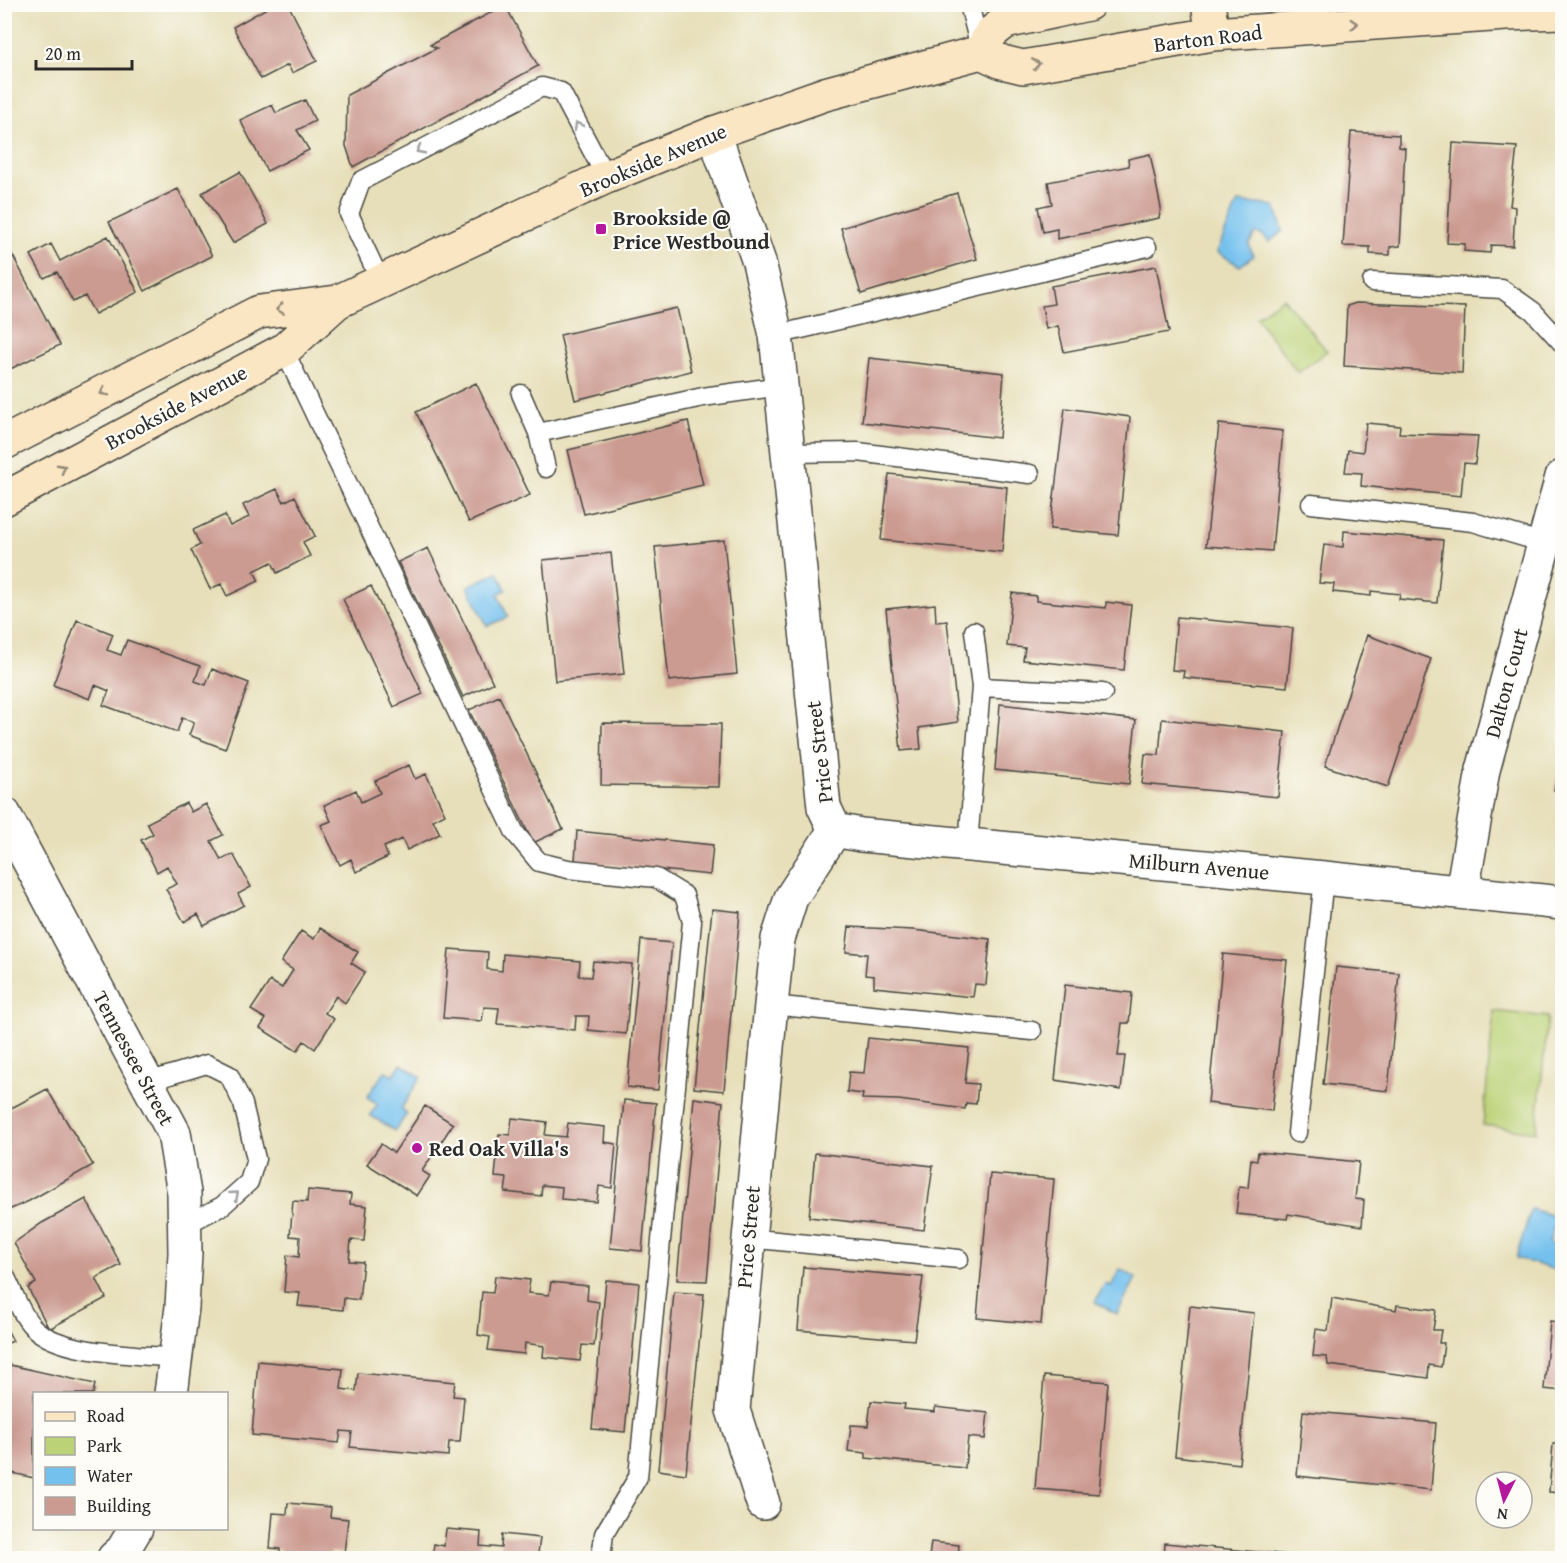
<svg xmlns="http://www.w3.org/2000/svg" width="1567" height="1563" viewBox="0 0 1567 1563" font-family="'Gentium Book Plus',serif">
<rect width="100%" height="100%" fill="#fdfcf7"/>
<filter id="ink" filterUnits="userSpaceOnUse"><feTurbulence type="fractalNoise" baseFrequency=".0167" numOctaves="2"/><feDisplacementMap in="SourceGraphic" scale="12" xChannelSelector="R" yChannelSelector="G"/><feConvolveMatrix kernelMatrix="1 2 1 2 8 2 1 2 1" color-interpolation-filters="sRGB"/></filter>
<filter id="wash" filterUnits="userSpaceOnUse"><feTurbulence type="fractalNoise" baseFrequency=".008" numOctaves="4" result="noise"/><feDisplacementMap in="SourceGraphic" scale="24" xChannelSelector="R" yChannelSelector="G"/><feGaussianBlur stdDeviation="1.35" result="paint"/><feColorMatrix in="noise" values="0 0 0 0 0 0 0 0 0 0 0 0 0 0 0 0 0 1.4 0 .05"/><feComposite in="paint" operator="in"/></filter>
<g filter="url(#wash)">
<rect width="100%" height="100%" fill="#e7dfb9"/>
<!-- green -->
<path fill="#bbd277" stroke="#737e51" stroke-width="1.5" d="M1283,298L1327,351L1298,373L1256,317Z
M1494,1011L1548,1017L1536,1132L1483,1125Z"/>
<!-- water -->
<path fill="#75c1ee" stroke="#50768c" stroke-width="1.5" d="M1238,202L1275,206L1283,231L1269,242L1263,235L1255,233L1249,245L1253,256L1240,266L1217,252Z
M498,572L506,590L498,594L508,617L487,626L468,586Z
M401,1064L421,1077L401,1109L407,1114L395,1131L370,1115L378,1104L367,1097L385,1071L393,1076Z
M1531,1209L1557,1217L1549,1243L1562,1248V1272L1516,1258Z
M1120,1269L1136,1278L1117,1314L1095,1302L1105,1284L1111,1286Z"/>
<g id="blocks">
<!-- building -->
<path fill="#cb9a90" d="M274,4H288L317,61L292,73L288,65L261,79L233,27Z
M505,5L538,66L353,167L346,146L347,95L437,48L430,45Z
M305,100L315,121L297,130L309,150L267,171L240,120L272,105L276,113Z
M1351,132L1399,135V147L1405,148L1400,246L1390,247V255L1370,254V247L1343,246Z
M1453,143L1517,147L1510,206L1515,207L1513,246L1491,245L1490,253L1464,251L1465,244L1447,243Z
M1150,154L1161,208L1159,218L1057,239V229L1043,232L1038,207L1052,204L1048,182L1129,166L1128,159Z
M240,172L268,224L233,243L202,193Z
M178,189L212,256L145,291L109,222Z
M957,193L977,259L861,294L841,228Z
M108,236L138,292L95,314L85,296L73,302L57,272L44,278L31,255L51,244L60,261Z
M4,239L60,345L4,372Z
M1156,266L1169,332L1064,352L1058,326L1046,329L1042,306L1054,304L1051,286Z
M1356,303L1465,307L1462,373L1344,366L1347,306Z
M677,308L691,371L575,400L560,335Z
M869,358L1004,373L999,438L862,422Z
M476,383L530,495L469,522L416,412Z
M1065,408L1130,417L1118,535L1050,529Z
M688,421L703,485L584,514L568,450Z
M1366,423L1400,426L1399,433L1478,436L1475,464L1464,463L1461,496L1361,486L1362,473L1345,472L1348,450L1363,452Z
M1219,424L1283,431L1272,551L1206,546Z
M889,474L1007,487L1002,552L881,540Z
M277,489L284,502L295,496L315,536L303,542L310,556L277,573L272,562L254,571L259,581L227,596L221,584L210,589L191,550L200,545L193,530L225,515L230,526L249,517L243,505Z
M1344,531L1443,540L1437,603L1399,599L1400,594L1371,591V596L1333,592L1334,584L1319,583L1324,545L1343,547Z
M724,540L737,674L669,681L655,547Z
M428,548L493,683L463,697L398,562Z
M611,553L624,674L555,681L543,560Z
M371,586L423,694L394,707L343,599Z
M1012,593L1036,596V601L1106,608V602L1131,605L1124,670L1023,660L1025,648L1007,646Z
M935,604L936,622L947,621L958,722L919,728L921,749L901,751L886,609Z
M1177,617L1293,628L1287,687L1188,678L1183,677L1184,671L1172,670Z
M77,620L113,634L107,650L121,655L127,640L200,666L195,681L206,685L212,669L249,683L225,749L189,735L194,722L182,718L177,732L103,705L109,691L95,685L90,699L53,685Z
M1367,635L1431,659L1388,787L1325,766Z
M499,696L563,829L533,843L469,710Z
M1000,704L1136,720L1129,784L995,770Z
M1162,719L1285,732L1278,797L1142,784L1145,754L1159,755Z
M602,723L721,724L719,787L601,785Z
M1562,764V792L1554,790Z
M409,765L415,779L426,774L445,814L433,820L440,834L407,850L402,839L384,847L388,857L356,872L351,859L340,865L321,825L331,821L324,805L356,790L361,802L380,793L375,781Z
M186,803L191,812L206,804L223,835L211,841L221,860L233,854L251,887L238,894L244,905L204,926L198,914L184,922L166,889L177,884L167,866L157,872L141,840L153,834L147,823Z
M577,831L713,845L710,875L575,861Z
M712,909L740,912L724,1091L694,1088Z
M849,927L913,930L990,939L986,985L975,984L973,997L874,987V976L865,975L867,954L846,952Z
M320,928L358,952L351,963L365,972L345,1003L336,996L325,1013L334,1019L315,1049L304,1041L297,1051L260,1028L266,1019L251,1010L270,981L282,988L293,970L281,962L301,931L314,939Z
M641,940L672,943L658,1090L627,1087Z
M449,949L488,952L487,969L502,971L503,954L580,961L579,976L591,977L593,961L632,964L626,1034L588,1030L589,1016H576L575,1030L497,1024L499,1008L484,1007L482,1021L443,1018Z
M1223,954L1287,960L1272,1111L1208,1103Z
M1336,967L1399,973L1388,1091L1323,1084Z
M1065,985L1132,993L1129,1023H1122L1118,1056H1125L1121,1090L1055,1080Z
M868,1038L969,1048L965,1083L978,1084L976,1104L966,1103L965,1109L899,1100L862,1099L863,1094L847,1092L849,1072L864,1073Z
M47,1089L93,1165L29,1201L4,1212V1112Z
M694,1098L723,1102L707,1281L677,1280Z
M624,1100L656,1103L642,1251L610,1248Z
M425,1106L453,1124L422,1171L430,1176L417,1196L367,1164L381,1144L394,1153Z
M512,1118L547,1122L545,1135L566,1137L568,1123L605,1127L604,1142L616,1144L612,1188L599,1186L597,1202L561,1199L562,1187L542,1185L541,1196L505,1192L507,1178L495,1177L499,1134L510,1135Z
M1258,1152L1359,1162L1355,1199L1364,1200L1362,1226L1288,1214L1287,1219L1236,1214L1239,1187L1248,1188L1251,1159L1257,1160Z
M815,1153L933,1166L924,1230L809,1217Z
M990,1174L1054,1179L1041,1324L977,1318Z
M308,1190L351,1194L350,1204L367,1206L364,1241L351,1240L349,1261L363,1262L359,1300L344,1298L343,1310L298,1306L300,1293L284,1292L287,1255L299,1257L300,1237L290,1236L293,1201L307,1202Z
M86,1199L121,1265L96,1278L106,1298L49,1329L28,1288L36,1283L14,1243L42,1223Z
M803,1267L923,1277L914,1340L798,1330Z
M495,1276L530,1280L528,1293L549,1295L551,1282L588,1286L587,1300L599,1302L594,1346L582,1345L580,1361L543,1357L544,1346L525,1343L524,1354L488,1350L490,1337L478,1335L482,1292L493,1293Z
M606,1280L639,1283L625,1432L592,1429Z
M674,1292L704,1294L686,1474L658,1470Z
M1332,1298L1396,1310L1397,1305L1436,1310L1433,1330H1441L1439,1343H1444L1441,1367L1429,1365L1428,1378L1328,1365L1327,1357L1313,1356L1316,1329L1328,1331Z
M1190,1306L1254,1313L1239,1464L1175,1456Z
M1550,1321L1562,1323V1391L1544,1389Z
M4,1324L13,1341L4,1345Z
M258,1361L343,1369L341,1389L356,1391L358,1373L455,1382L453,1396L464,1397L460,1442H449L448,1456L350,1447L352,1432L341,1431L339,1443L252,1435Z
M10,1365L95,1384L93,1394H34V1478L4,1471V1389Z
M1044,1376L1108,1382L1099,1494L1035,1489Z
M871,1401L905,1404L904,1409L935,1412V1407L988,1413L985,1439L968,1437L965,1468L866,1458V1453L848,1451L851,1425L868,1426Z
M1303,1411L1436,1423L1431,1490L1297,1476Z
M1553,1444H1562V1493L1549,1492Z
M288,1503L331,1507L330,1517L348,1519L344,1554L331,1552L330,1558H280V1549L270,1548L273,1513L287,1514Z
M446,1529L481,1532L480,1546L501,1548L502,1534L540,1538L538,1553L551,1554L550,1558H432L434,1544L444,1546Z
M931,1542L959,1545L958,1558H929Z
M1165,1543L1300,1556V1558H1164Z
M1029,1553L1070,1557V1558H1028Z"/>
</g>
</g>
<g filter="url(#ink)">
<use href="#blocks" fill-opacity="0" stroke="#474640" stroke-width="1.5"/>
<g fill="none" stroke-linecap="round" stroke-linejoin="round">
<defs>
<path id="lane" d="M969,4L981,52
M381,282L349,214L361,181L542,87L561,92L606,177
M1372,282L1502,289L1533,311L1562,343
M776,335L1147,247
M284,350L515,833L539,862L568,869L656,878L684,895L692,922L638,1477L604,1534L601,1558
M521,394L538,433L703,397L780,386
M538,433L546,468
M789,453L858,452L1030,474
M1311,504L1473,522L1544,543
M981,687L1103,693
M968,844L981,687L974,631
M771,1005L1032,1031
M147,1082L207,1064L229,1075L243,1104L256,1159L249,1182L222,1206L185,1225
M1297,1133L1324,878
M747,1238L959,1259
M4,1274C13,1290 20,1314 33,1327C60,1355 138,1354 176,1358"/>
<path id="street" d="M714,133L759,262L776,335L824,807L835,830
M4,814L174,1133L184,1193L185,1253L182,1307L171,1394
M835,830L861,835L1324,878L1562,903
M1462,892L1483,770L1562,477
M763,1503L733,1410L771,1005L778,939L791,898L835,830
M114,1558L123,1550L136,1528"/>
<path id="secondary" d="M1208,4L1213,34
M981,52L1002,62L1023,67L1213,34L1506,14L1562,12
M981,52L991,33L1005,22L1088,4
M4,443L259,312L337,302L606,177L714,133L825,94L981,52
M4,499L284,350L337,302"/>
</defs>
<!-- lane casing -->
<use href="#lane" stroke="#474640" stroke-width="21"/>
<!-- street casing -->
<use href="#street" stroke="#474640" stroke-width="36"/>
<!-- secondary casing -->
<use href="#secondary" stroke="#474640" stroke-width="36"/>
<!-- lane -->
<use href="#lane" stroke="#fff" stroke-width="18"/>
<!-- street -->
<use href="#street" stroke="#fff" stroke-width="33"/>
<!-- secondary -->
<use href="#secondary" stroke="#fbe6c4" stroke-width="33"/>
</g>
<!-- one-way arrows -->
<defs><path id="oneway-chevron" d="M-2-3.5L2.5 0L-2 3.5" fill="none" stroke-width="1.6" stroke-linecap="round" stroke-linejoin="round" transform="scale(1.5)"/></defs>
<g stroke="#938878">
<use href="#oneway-chevron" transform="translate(1354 24) rotate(-4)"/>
<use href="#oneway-chevron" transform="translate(1036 64) rotate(-10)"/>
<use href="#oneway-chevron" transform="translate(280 309) rotate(172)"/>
<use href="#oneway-chevron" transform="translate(104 392) rotate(153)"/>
<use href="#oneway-chevron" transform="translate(62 468) rotate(-28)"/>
</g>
<g stroke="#a0a0a0">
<use href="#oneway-chevron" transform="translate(578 126) rotate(-118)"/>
<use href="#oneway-chevron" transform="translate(420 150) rotate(152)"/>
<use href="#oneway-chevron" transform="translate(235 1195) rotate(-41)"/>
</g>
</g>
<!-- markers -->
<g fill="#b5179e" stroke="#fdfcf7" stroke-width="2">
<rect x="595" y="223" width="12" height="12" rx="3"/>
<circle cx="417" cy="1148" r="6"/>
</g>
<g text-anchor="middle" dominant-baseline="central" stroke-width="4.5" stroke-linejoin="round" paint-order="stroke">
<!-- street labels -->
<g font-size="21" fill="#2b2b2b" stroke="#fdfcf7">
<text transform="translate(1208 38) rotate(-7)">Barton Road</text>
<text transform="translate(653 160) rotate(-23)">Brookside Avenue</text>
<text transform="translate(176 407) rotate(-28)">Brookside Avenue</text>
<text transform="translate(1506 683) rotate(-75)">Dalton Court</text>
<text transform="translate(819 752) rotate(-97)">Price Street</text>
<text transform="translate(1199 866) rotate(5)">Milburn Avenue</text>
<text transform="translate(134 1058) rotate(62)">Tennessee Street</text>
<text transform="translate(748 1237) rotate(-85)">Price Street</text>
</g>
<!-- poi labels -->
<g font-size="21" font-weight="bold" fill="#2b2b2b" stroke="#fdfcf7" text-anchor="start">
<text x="613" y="217">Brookside @<tspan x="613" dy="24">Price Westbound</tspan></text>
<text x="429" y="1148">Red Oak Villa's</text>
</g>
</g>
<!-- margin -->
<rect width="1567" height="1563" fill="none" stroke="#fdfcf7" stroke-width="24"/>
<!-- legend -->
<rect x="33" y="1392" width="195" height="138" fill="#fdfcf7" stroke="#a9a8a5" stroke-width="1.5"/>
<rect x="45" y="1412" width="30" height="9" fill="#fbe6c4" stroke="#a9a8a5" stroke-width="1.5"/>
<text x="87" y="1422" font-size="18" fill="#2b2b2b">Road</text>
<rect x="45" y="1437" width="30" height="18" fill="#bbd277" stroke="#a9a8a5" stroke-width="1.5"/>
<text x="87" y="1452" font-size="18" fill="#2b2b2b">Park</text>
<rect x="45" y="1467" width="30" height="18" fill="#75c1ee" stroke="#a9a8a5" stroke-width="1.5"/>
<text x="87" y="1482" font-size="18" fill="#2b2b2b">Water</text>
<rect x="45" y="1497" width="30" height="18" fill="#cb9a90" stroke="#a9a8a5" stroke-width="1.5"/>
<text x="87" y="1512" font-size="18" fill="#2b2b2b">Building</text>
<!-- north arrow -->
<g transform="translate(1504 1500) rotate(186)"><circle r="28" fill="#fdfcf7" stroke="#a9a8a5" stroke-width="1.5"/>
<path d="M0-4.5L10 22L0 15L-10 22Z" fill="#b5179e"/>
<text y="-9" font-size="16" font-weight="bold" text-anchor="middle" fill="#2b2b2b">N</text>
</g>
<!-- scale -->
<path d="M36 60v9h96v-9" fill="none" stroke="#2b2b2b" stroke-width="3"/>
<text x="45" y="60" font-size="18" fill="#2b2b2b" stroke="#fdfcf7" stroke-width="4.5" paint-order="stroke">20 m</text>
</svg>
